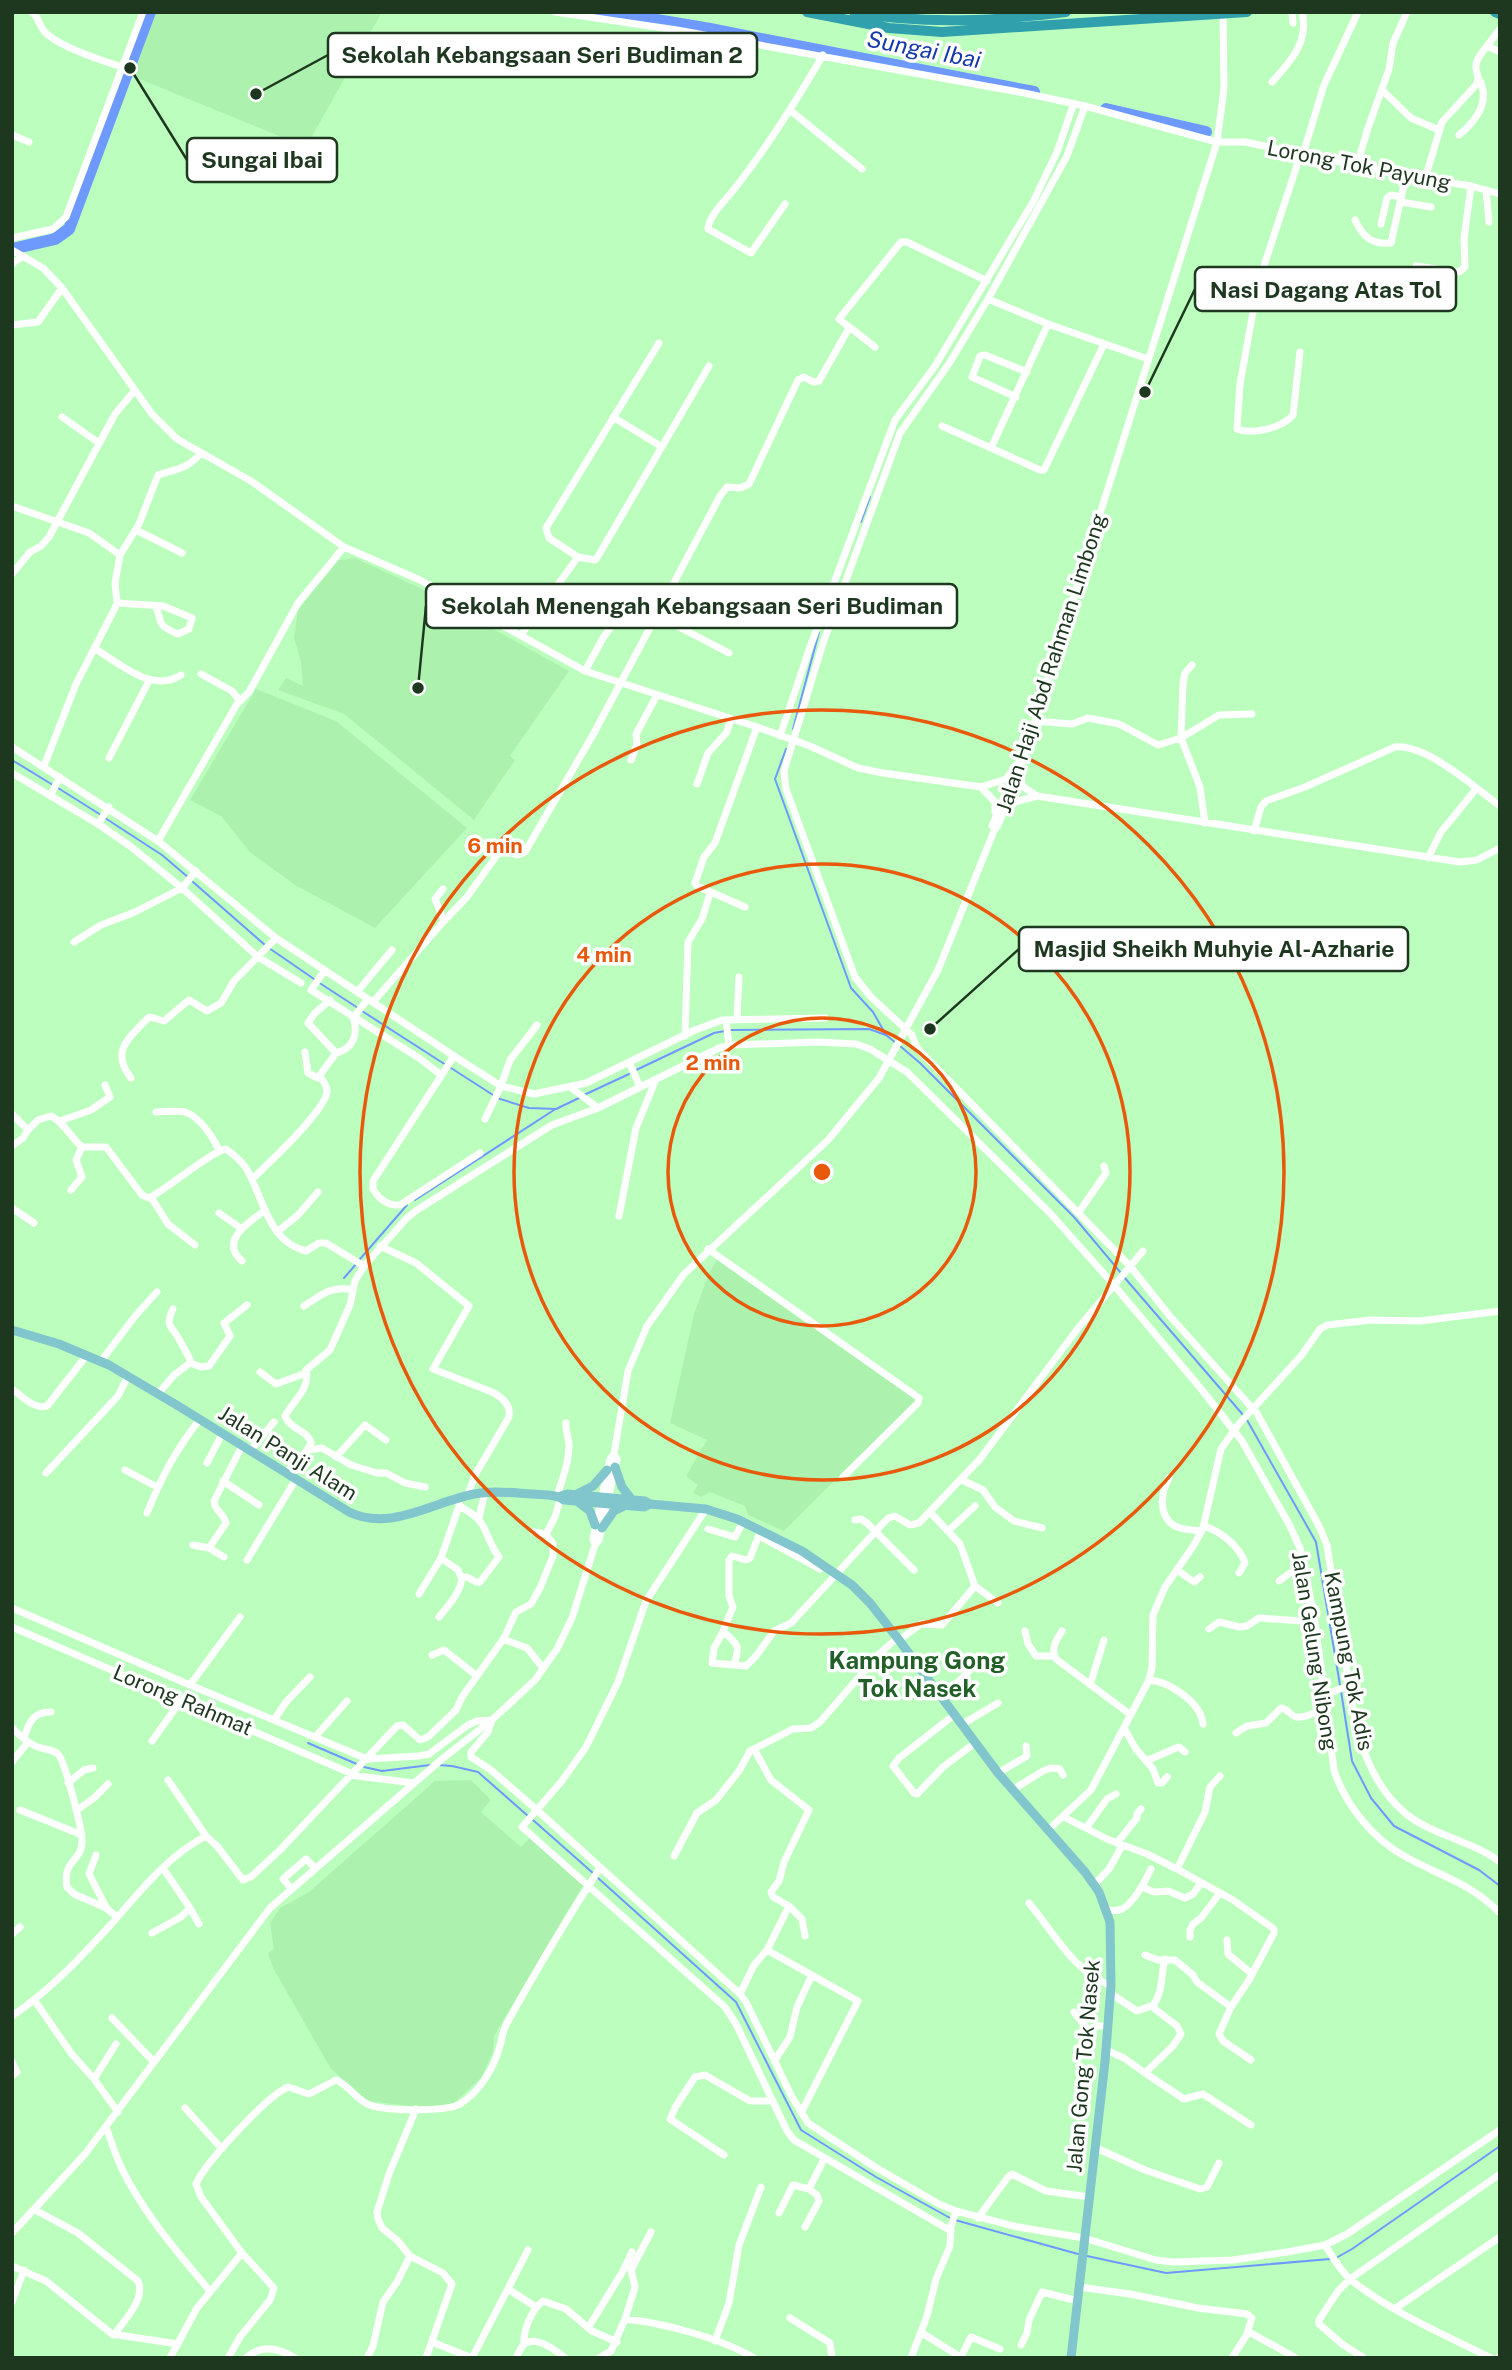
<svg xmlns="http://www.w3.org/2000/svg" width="1512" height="2370" viewBox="0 0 1512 2370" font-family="'Public Sans',sans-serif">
<rect width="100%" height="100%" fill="#bcfebe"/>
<!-- built -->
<path fill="#acf2ae" d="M155,12H382L306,147L132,76Z
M355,558L418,587L569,671L510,756L515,760L474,820L344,714L278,690L286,678L303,686L301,662L294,638L298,610L339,560Z
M256,689L336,721L467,828L375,928L295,885L250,852L221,816L190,800Z
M717,1260L916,1400L784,1531L748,1515L745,1506L710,1492L701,1497L693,1493L698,1485L686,1476L707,1440L670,1423L694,1314L709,1273Z
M471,1780L491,1800L481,1812L521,1847L531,1837L583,1885L494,2036L493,2052L481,2078L454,2103L427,2108L368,2101L331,2069L273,1968L268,1953L274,1949L270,1923L280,1908L309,1892L435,1781Z"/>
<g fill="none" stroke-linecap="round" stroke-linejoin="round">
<!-- stream -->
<path stroke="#6e99fe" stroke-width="2" d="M861,522L870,497
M793,729L819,632
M786,749L775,779L851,988L873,1012L885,1033
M12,760L53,785
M58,788L101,815
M105,818L162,855L189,878
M193,882L265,945
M269,948L314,979
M318,982L358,1008
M362,1011L446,1065
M730,1030L869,1029L886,1035L896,1043
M900,1046L920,1063L1074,1217L1121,1273
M451,1068L493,1095
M634,1071L714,1033L725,1031
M584,1095L629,1074
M497,1098L529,1108L556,1109L579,1098
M415,1200L554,1110
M360,1259L407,1205
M1124,1277L1244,1416
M344,1278L357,1263
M1247,1420L1316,1542L1340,1685
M1341,1691L1352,1761L1371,1798L1394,1826L1479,1870L1500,1886
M308,1743L359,1765
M439,1765L452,1766L478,1772L528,1816
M364,1767L382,1771L430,1765
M533,1820L594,1874
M598,1878L736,2002L801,2130L876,2177L950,2218
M955,2220L1078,2254
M1087,2256L1166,2273L1330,2259
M1336,2258L1352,2249L1500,2146"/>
<!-- river -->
<path stroke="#6e99fe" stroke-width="12" d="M590,12L639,17L710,29L1034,92
M1106,109L1206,132
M12,249L55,239L69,229L150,12"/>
<!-- minor -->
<path stroke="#fff" stroke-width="7" d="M32,12C40,19 38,24 44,31C56,46 103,61 122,67
M555,12L677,30L1024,93L1085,106L1217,142H1245L1406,176L1471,186L1500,194
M1292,12L1293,23
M1487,46L1500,29
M1272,82C1291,61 1309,42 1302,12
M1382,90L1411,118L1439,130
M1085,106L1067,156L988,299L950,362L900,433L823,643L784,771L786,789L855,977L871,997L912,1035L917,1048L1130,1266L1169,1315L1253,1409
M790,110L862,169
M12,135L29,142
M1459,135C1477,120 1491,101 1479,79
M1303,154L1324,85L1358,12
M1357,165L1368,128L1389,69L1393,43L1407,12
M1425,179L1442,122L1476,85C1480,77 1477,76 1476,68C1475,60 1482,52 1487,46L1500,52
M1486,190L1489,222
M1401,202L1431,207
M785,204L751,253L708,229C709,216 723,203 731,193C766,150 795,103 823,55
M1355,220C1363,237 1372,245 1391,243L1406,176
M1381,224L1387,198L1391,195L1401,197
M12,238L53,229L66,217L143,12
M12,250L43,268L62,288L152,414L177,439L251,481L344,547L420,580L585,671L757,727L810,746L858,768L883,773L981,787L1006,779L1022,758
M12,264L23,256
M1416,266L1459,272L1465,267L1464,239L1471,186
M988,299L1048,324L1148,359
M12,325L38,322L62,288
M659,343L546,528L549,538L578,557L595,560L597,558L709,366
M875,347L839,319L901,242H907L987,281
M1300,352L1293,415C1282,428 1253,435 1237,429L1240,384L1258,284L1301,153
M1016,397L972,377L980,356L985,355L1027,372
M62,417L99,443
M613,417L662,447
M942,426L1040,470H1044L1104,344
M991,448L1048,324
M12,506L89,533L120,555
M136,530L182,553
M12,574L30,552L41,546L49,537L115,414L135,390
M117,603L163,606L192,618L189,629L178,634C157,625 162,624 156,606
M658,616L729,653
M521,635L578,557
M94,648C119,663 152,694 181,675
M1192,665L1185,673L1183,683L1181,738L1200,787L1205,823
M585,671L603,638L628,603L655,620
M201,674L232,691L240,701
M1035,721L1072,724L1088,718L1119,724L1158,745L1181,738L1219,715L1252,714
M780,736L810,647L895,420L935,366L1033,202L1057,152L1074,103
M12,747L158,841L276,938L454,1056L501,1086L534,1094L586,1083L695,1030L722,1020L825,1018
M109,758L149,681
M631,760L637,744L636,734L657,695
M44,766L76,684L115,608L117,603L115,583L120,555L139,524L158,475C178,468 186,470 201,453
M12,773L98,824L130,846L182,888L258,957L301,983
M1021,773L1022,786L1037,796L1460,862L1477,860L1500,848
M697,784L708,753L727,732L731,719
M981,787L995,802V812
M50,796L60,777
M1007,811L1015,802L1037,796
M98,824L109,807
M992,826L1013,775
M1254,831L1261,807L1266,801L1305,787L1395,747C1427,744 1474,787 1500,806
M158,841L237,704L249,692L298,603L344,547
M1428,858L1441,832L1476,789
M745,907L697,886L695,883L704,857L715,843L757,727
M444,921L467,897L500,851L505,850L517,855L525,852L594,733L720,496L727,487L740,488L749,484L798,380L804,377L813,382L819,381L849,328
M74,942L101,925L135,912L182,888L196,871
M325,970L311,990L419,1058L441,1075
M357,992L392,950
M330,1000L314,1014L308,1023L336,1053
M373,1002L444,921L435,899L443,889
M737,1019L739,977
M726,1020L729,1045
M685,1036L688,942L702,919L710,893
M305,1052L308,1073L318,1078L336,1053C353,1049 359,1034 353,1018L368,999
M454,1056L373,1181V1189C379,1199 388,1206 400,1205L480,1153
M630,1064L640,1087
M131,1078C110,1051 129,1038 147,1019L150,1017L164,1021L189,1000L207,1011L221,1003L234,981L276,938
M570,1087L598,1108
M156,1112C165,1112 176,1110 185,1112C199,1116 213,1137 219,1150
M12,1114L28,1130L23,1138L12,1146
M485,1119L501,1086L510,1060L537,1025
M60,1121L91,1110L110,1097L105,1085
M28,1130L38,1120L51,1116C65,1123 70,1137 82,1147H106L142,1195L149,1198C167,1189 213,1150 226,1149C233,1154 241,1161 246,1168C264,1198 267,1241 306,1251L319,1243H326L364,1266
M252,1179C266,1166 327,1109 327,1091C327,1085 323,1081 320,1076
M71,1190L82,1177L76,1160L82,1147
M151,1197L168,1224L195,1245
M12,1208L34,1223
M1079,1212L1106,1173L1104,1166
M219,1213L242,1229
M619,1216L636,1128L656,1079
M277,1232L298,1215L318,1192
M380,1246L416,1263L469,1306L433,1369L492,1392C502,1397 511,1405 509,1417L475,1475L468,1495
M708,1249L919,1398L918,1403L843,1477
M242,1261C219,1241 248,1223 264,1211
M304,1306C321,1295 332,1285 353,1290
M173,1309C164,1328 173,1326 180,1341C184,1348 188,1355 191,1362
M101,1361L136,1315L157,1292
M260,1372L276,1384L306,1373
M12,1389C22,1396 34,1410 47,1406L87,1355
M158,1394L174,1375L190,1363L201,1367L209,1366L230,1336L224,1323L247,1305
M1254,1408L1319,1526L1327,1545C1331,1574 1337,1602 1341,1630C1351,1692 1353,1769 1405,1813C1433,1836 1471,1840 1500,1862
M308,1450L322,1448L351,1465L377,1473H386L405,1483L425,1487
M250,1451L274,1422
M336,1457L365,1425L386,1440
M207,1463L222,1434
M125,1470L157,1487
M46,1473L118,1396L128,1376
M286,1473C294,1463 306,1455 311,1443C308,1430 290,1430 285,1416C293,1401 311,1388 306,1370L330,1350L350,1305L355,1281L364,1266L407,1218L417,1210L552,1125L598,1108L719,1048L731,1045L818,1042L856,1044L870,1049L907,1072L1050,1213L1113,1284L1202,1390L1242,1441L1290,1526L1300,1548L1315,1622L1334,1770C1345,1805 1374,1840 1406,1857C1442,1877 1469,1882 1500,1913
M1169,1478C1161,1492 1158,1514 1173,1525C1181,1530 1192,1530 1201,1531
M962,1480L983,1490L995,1507L1014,1521L1042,1528
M223,1481L259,1505
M557,1496C562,1480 569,1463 569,1445C569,1437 565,1431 566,1423
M459,1506C491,1522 482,1534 499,1557L480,1582H476L467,1577L462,1578
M706,1509L646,1601L618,1682L586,1747L561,1782L522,1827L725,2007L736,2024L787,2131L794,2140L951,2231
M147,1513C162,1476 175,1451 200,1419
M479,1518L485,1492
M855,1520L861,1519L867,1523L914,1570
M1203,1526C1220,1530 1240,1547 1245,1563L1239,1573
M708,1529L735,1537L743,1522
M948,1531L975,1506
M546,1534L555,1517L561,1496
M759,1536L820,1569
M193,1545L209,1548
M595,1545L593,1539L610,1459L614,1454
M224,1557L209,1548L226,1523C224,1513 215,1512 214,1501L242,1446
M247,1560L296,1479
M1177,1570L1194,1582L1200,1577
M1279,1581L1304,1563
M975,1586L998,1603
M419,1594L441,1558L459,1506V1503
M12,1608L190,1685L367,1759L419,1756L429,1754L468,1725L477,1721L492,1720L488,1732L471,1752V1757L491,1770L537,1810L740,1994L746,2002L792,2097L808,2123L875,2167L939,2204L956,2211L1018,2227L1084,2238L1156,2260L1173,2262L1233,2260L1287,2252L1325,2245L1347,2234L1500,2130
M439,1617C448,1606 460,1593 462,1579L458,1570L441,1558
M12,1627L357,1776L414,1783
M1209,1629L1219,1622L1239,1627L1247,1626L1259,1618L1315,1622
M1025,1631L1028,1644L1036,1656H1054
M1062,1631C1057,1639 1050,1649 1056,1659L1131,1715
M723,1632L714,1648L712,1663L746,1666L756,1656L774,1631L791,1623L888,1518L895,1516L910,1525L919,1523L980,1459L1079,1327L1143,1251
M503,1639L527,1648L543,1668
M899,1640L921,1624L942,1625L975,1586L960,1544L930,1512
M432,1655L444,1650L477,1676
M734,1665C741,1643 737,1645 723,1631L733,1607L729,1596V1560L732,1556L746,1560L750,1558L761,1530
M1149,1680C1168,1681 1201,1702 1203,1724
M190,1685L240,1617
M1090,1685L1104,1640
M1325,1695L1350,1685
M941,1699L970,1670L969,1662L965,1658
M954,1715L899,1758L893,1766L914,1793L917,1794L943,1767L975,1743
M274,1720L286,1702L310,1677
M961,1725L998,1703
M12,1728C20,1735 28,1744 38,1747C45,1750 53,1749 58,1754C65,1761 83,1832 82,1843C81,1862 62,1860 67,1887L74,1894L106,1908L117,1917
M1124,1728L1136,1749L1153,1769L1158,1783H1162L1167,1777
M1236,1733L1247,1726L1266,1723L1281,1708C1289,1709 1289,1715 1296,1717C1304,1719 1319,1711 1326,1708
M315,1737L347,1701
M24,1738C29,1722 33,1712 51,1712
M152,1741L182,1699
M1146,1761L1176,1748L1179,1747L1185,1752
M12,1762L28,1742
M998,1773L1027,1756L1026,1746
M168,1780L206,1836
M68,1783L84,1770L93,1768
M1012,1790L1043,1771L1051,1768L1060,1769L1063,1775
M20,1810L82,1835
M77,1810L94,1798L108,1784
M1064,1817L1107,1839L1147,1854L1177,1869L1233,1900L1274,1929V1933L1249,1980L1231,2007L1219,2034L1223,2041L1251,2060
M1086,1828L1107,1799L1116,1794
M1048,1830L1091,1790L1148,1682L1152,1668L1153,1615L1165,1587L1194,1545L1203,1528L1221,1449L1238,1425L1301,1356L1320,1329L1327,1325L1344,1323L1371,1320L1420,1321L1500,1311
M1117,1843L1137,1818V1814L1141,1809
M96,1855L89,1874L106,1907
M674,1856L697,1813L716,1800L739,1771L750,1751L754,1749
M1177,1869L1205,1812L1210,1787L1220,1776
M1095,1884L1109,1869L1122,1846
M1142,1887L1154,1892L1168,1891L1185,1898L1193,1894L1201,1883
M291,1888L283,1879L306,1859L315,1868
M1029,1903C1055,1934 1072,1970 1111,1986
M789,1906L802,1919L805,1936
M190,1908L199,1924
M1107,1910C1111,1910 1115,1911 1119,1910C1131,1908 1146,1880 1151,1869
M152,1933L181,1917L190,1908L163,1868
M12,1934L20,1927
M1190,1937V1930L1193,1924L1201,1918L1220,1893
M1227,1940L1228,1954L1252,1974
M767,1950L858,2001L801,2113
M1145,1955L1158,1960H1175L1193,1975L1197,1982L1231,2007
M740,1994L754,1965L767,1950L789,1906L773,1897L771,1892L779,1881L784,1862L809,1810L771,1780L754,1749L793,1729L811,1728L820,1722L878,1655L897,1638
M35,2001L71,2053L94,2079L118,2112
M1152,2007C1164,1991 1160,1978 1165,1959
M1074,2012L1089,2031
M12,2016C52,1989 83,1955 115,1920C142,1889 169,1855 206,1836L217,1846L243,1880L252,1876L280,1850L397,1726L403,1725L420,1740L428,1737L456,1710L462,1697L504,1638L516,1612L531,1604L540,1588L553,1556V1544L546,1534L534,1532
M112,2018L154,2062
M1082,2037L1096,2026H1108
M1106,2050L1124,2058L1145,2073L1173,2046L1181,2034L1177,2026L1151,2006L1137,2011L1110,1993
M775,2060L790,2037L797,2007L812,1975
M12,2062L17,2072L12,2076
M1145,2073L1184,2099L1203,2094L1251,2125
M94,2079L116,2044
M185,2108L222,2149
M416,2109L389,2174L377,2212L378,2219L382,2228L398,2241L410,2256L443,2273L452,2284L426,2358
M106,2127C111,2140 115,2154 121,2167C143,2213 178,2253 210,2291
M1094,2147L1145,2170L1200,2189L1207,2187L1219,2163
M724,2155L670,2119L676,2106L695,2077L705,2075L750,2101H773
M35,2210L78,2233L138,2281C146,2299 124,2320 114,2335
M779,2213L793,2185L809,2189
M978,2218L1008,2177L1012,2174L1046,2191L1089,2197
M805,2227L819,2201L817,2195L809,2189L824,2159
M12,2233L85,2154L270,1908L442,1759L492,1720L535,1680L557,1649L572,1618L595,1545L599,1540L617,1459L614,1454L628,1371L647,1326L684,1274L828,1140L879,1078L938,970L994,831L997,827L1013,790L1217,142L1224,88L1223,14
M1325,2245C1333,2257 1340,2271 1351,2280C1391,2312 1445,2335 1491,2358
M12,2266L46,2281L112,2334L178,2344
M1079,2287L1130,2294L1198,2308L1247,2314L1252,2318L1246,2336L1232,2358
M508,2289L536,2307
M12,2302L24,2270
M1396,2308L1500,2237
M790,2318L830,2343L832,2358
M625,2319L635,2287L631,2270L651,2232
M588,2328L623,2271L632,2252
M1249,2332L1296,2358
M922,2333L962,2358
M715,2341L729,2303L739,2245L761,2187
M432,2342L472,2358L528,2250
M524,2344C523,2330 532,2309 543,2301L566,2309L592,2331L617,2342
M1021,2345L1027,2333L1029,2320L1042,2292L1078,2301
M961,2357L971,2337L1000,2349
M170,2358L197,2308L242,2253
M228,2358L240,2337L270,2300L274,2288L242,2253L201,2197L196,2184C205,2163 267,2096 288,2087L309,2094L336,2080C349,2085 357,2101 370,2105C386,2111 446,2112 460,2104C479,2092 493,2070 499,2049C502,2040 502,2032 507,2023C536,1971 567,1918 600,1868
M246,2358C261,2344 279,2348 295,2358
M367,2358L373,2346L383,2302L397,2282L410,2256
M516,2358C519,2353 521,2345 526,2343C538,2336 556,2351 565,2358
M599,2358L611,2351L625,2319C663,2323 721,2338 754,2358
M911,2358L927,2316L936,2279L950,2246L951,2226L956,2211
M1364,2358L1342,2344L1319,2324V2320L1338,2291L1350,2279L1500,2174
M1498,2358L1500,2356"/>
<!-- major -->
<path stroke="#82c6cd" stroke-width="9" d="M12,1330L59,1344L109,1365L180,1407L349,1512C390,1532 433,1502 474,1494C493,1490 514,1493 533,1494C543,1495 557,1494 564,1500L644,1507L650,1504
M615,1467L622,1487L632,1500
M577,1494L593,1486L607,1470
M561,1496L567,1494L645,1501L650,1504L706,1509L737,1519L802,1551L852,1585L870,1603L899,1640L998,1773L1085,1872L1099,1892L1110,1922L1111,1986L1105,2062L1071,2358
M578,1502L590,1511L595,1525
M602,1528L614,1511L624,1506"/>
<!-- highway -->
<path stroke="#2fa0ac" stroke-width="10" d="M807,12L889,28L942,32L1247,12
M854,12C925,25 995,21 1066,12
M1495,12L1500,14"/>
</g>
<!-- distance rings -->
<g fill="none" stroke="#e8590c" stroke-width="3.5">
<circle cx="822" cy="1172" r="154"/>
<circle cx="822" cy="1172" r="308"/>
<circle cx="822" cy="1172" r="462"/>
</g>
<g text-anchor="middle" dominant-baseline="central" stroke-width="7" stroke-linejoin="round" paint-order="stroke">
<!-- street labels -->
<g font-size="21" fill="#1e3820" stroke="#fff">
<text transform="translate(1359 165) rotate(11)">Lorong Tok Payung</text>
<text transform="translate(1051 663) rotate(-72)">Jalan Haji Abd Rahman Limbong</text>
<text transform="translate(288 1453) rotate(32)">Jalan Panji Alam</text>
<text transform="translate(1315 1651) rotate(81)">Jalan Gelung Nibong</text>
<text transform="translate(1349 1661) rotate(79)">Kampung Tok Adis</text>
<text transform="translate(183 1700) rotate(23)">Lorong Rahmat</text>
<text transform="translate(1083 2066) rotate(-85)">Jalan Gong Tok Nasek</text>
</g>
<!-- water labels -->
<g font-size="23" font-style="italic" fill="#1638ab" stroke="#fff">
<text transform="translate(924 49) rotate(11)">Sungai Ibai</text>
</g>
<!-- quarter labels -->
<g font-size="24" font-weight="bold" fill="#226028" stroke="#fff">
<text x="917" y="1660">Kampung Gong<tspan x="917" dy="28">Tok Nasek</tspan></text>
</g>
</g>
<circle cx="822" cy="1172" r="10" fill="#e8590c" stroke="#fff" stroke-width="3.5"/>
<g font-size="21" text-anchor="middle" font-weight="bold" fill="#e8590c" stroke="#fff" stroke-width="7" stroke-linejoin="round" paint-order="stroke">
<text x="495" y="853">6 min</text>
<text x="604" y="962">4 min</text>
<text x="713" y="1070">2 min</text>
</g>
<!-- callouts -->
<path fill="none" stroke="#1e3820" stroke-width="2.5" d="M256 94L328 55M130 68L187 160M1145 392L1195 289M418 688L426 606M930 1029L1019 949"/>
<g fill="#1e3820" stroke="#fff" stroke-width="2.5">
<circle cx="256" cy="94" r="7"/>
<circle cx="130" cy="68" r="7"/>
<circle cx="1145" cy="392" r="7"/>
<circle cx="418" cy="688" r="7"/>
<circle cx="930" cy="1029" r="7"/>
</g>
<g fill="#fff" stroke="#1e3820" stroke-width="2.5">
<rect x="328" y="33" width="429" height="44" rx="7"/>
<rect x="187" y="138" width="150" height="44" rx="7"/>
<rect x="1195" y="267" width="261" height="44" rx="7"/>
<rect x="426" y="584" width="531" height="44" rx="7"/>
<rect x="1019" y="927" width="389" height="44" rx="7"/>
</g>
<g font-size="23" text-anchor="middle" font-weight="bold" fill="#1e3820">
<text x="542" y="63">Sekolah Kebangsaan Seri Budiman 2</text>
<text x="262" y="168">Sungai Ibai</text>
<text x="1326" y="298">Nasi Dagang Atas Tol</text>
<text x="692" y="614">Sekolah Menengah Kebangsaan Seri Budiman</text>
<text x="1214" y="957">Masjid Sheikh Muhyie Al-Azharie</text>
</g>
<!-- border -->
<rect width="1512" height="2370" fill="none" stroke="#1e3820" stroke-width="28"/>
</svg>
